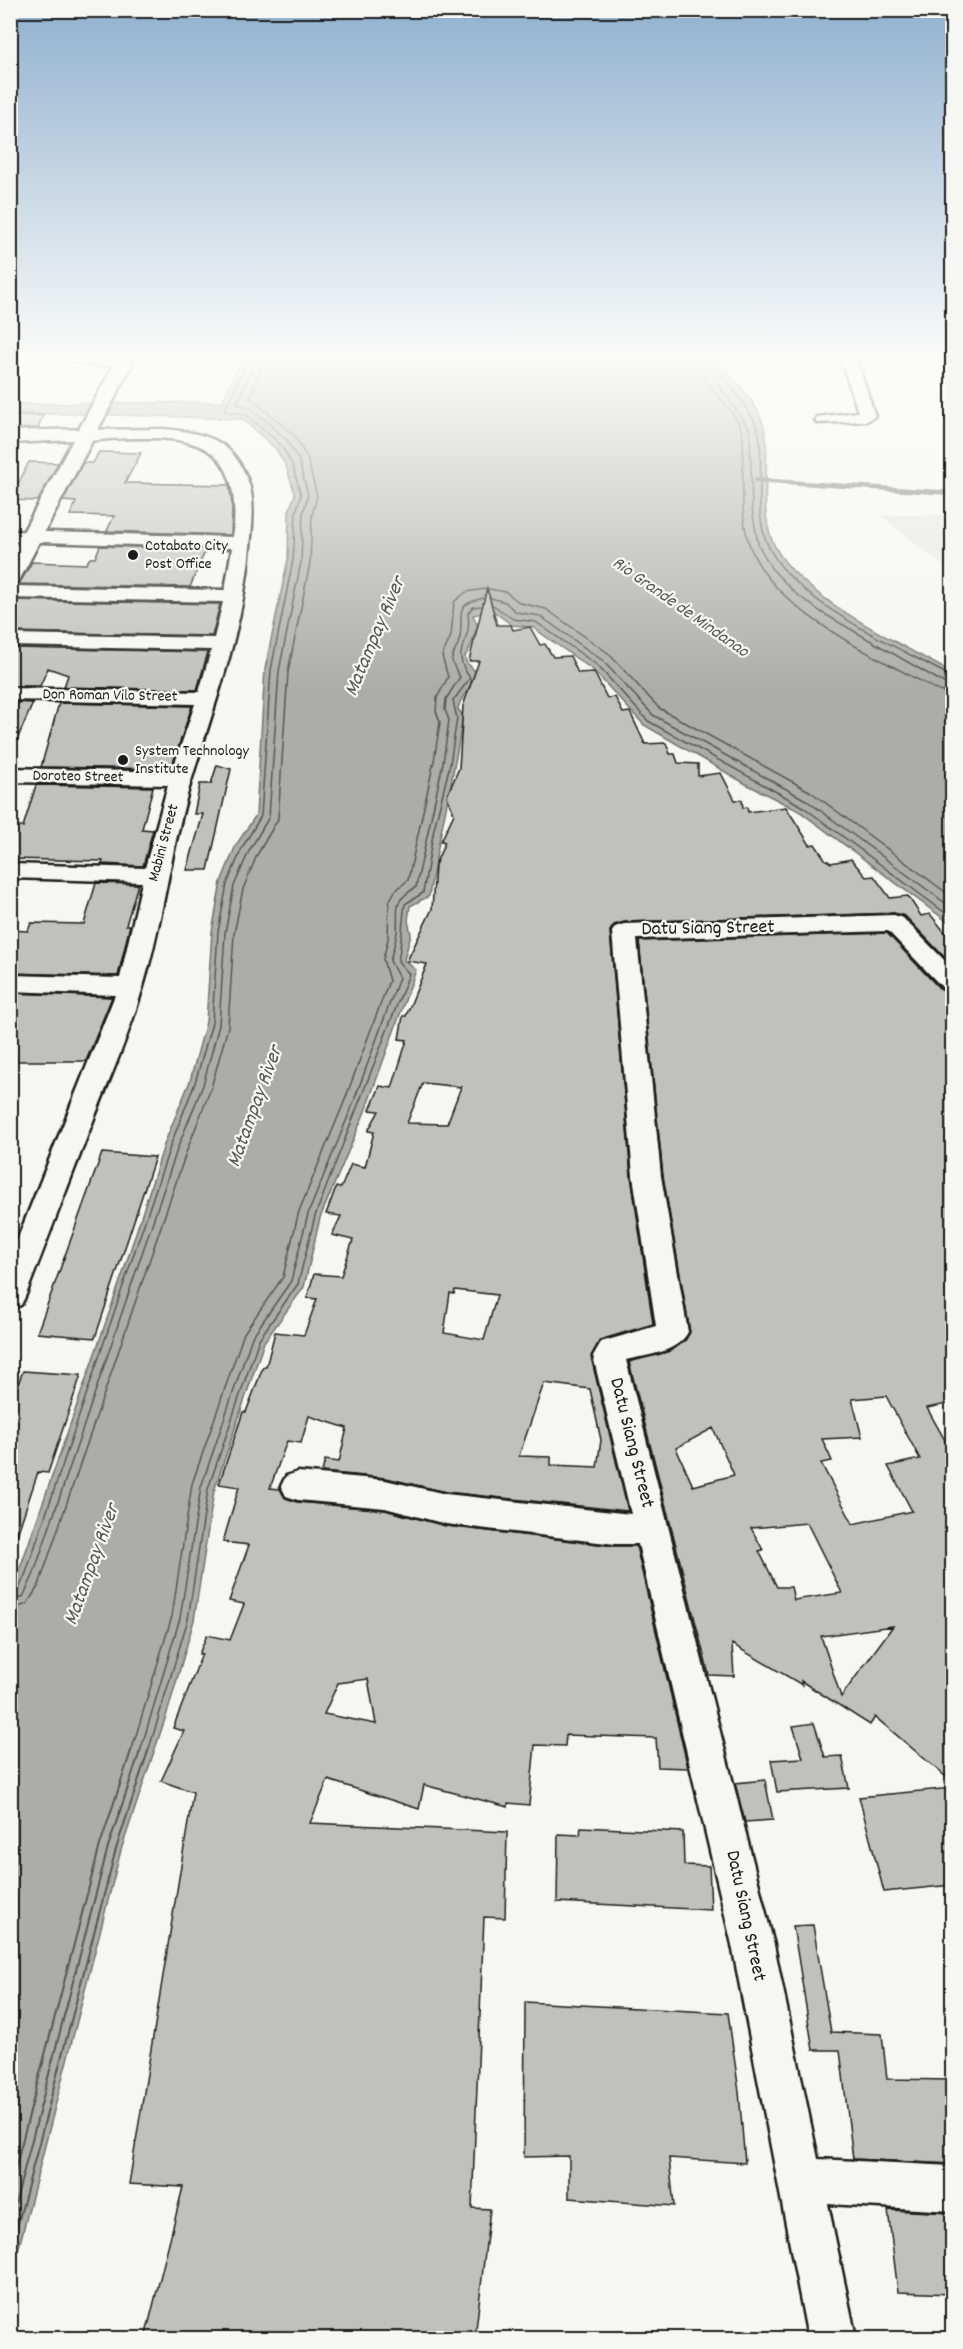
<svg xmlns="http://www.w3.org/2000/svg" width="963" height="2349" viewBox="0 0 963 2349" font-family="Dekko,sans-serif">
<rect width="100%" height="100%" fill="#f6f6f2"/>
<filter id="ink" filterUnits="userSpaceOnUse"><feTurbulence type="fractalNoise" baseFrequency=".0167" numOctaves="2"/><feDisplacementMap in="SourceGraphic" scale="12" xChannelSelector="R" yChannelSelector="G"/><feConvolveMatrix kernelMatrix="1 2 1 2 8 2 1 2 1" color-interpolation-filters="sRGB"/></filter>
<g filter="url(#ink)">
<!-- built -->
<path fill="#e6e6e2" d="M880,515H952V572Z"/>
<!-- water -->
<path fill="#acaca9" stroke="#727271" stroke-width="1.5" d="M238,359H718C733,379 758,403 764,427C772,463 758,504 772,540C793,595 902,644 952,673V925L799,811L746,784L644,725L593,670L532,627L512,625L493,611L473,615L478,627C472,636 473,647 465,656L466,662L477,673C474,687 460,694 458,709L463,716C454,777 439,835 429,896L410,906L408,921L411,934L404,960L416,970L364,1114L320,1218L304,1287L264,1342L214,1491L194,1620L169,1707L121,1850L11,2278V1594L123,1273L165,1142L190,1081L206,1022L212,932L221,882L236,845L256,815L265,669L288,559L289,511L295,494L286,466L276,449L242,419L88,414H11V404L222,402L237,369Z"/>
<g fill="none" stroke-linecap="round" stroke-linejoin="round">
<!-- shore-far1 -->
<path stroke="#565654" stroke-width="1.5" d="M697,359C703,390 733,403 742,432C744,439 743,447 743,455C743,482 741,510 747,537C765,610 879,657 939,691L952,694
M706,359L708,369L750,430L752,509L758,544L771,568L795,593L821,612L944,683L952,685
M714,359L715,365C724,378 755,416 758,429C766,464 752,508 767,543C791,602 897,646 952,677
M489,589L506,592L520,603L546,609L608,653L659,708L811,792L952,897
M491,598L505,602L516,612L540,616L602,660L653,715L806,800L952,908
M493,605L513,619L536,622L597,665L648,721L802,806L952,918
M10,1594L18,1591L26,1573L171,1144L195,1083L212,1023L218,932L227,884L242,848L261,816L271,670L293,560L296,512L301,495L292,464L280,444L245,414L224,411L243,371L244,359
M10,1601L23,1597L33,1576L178,1147L203,1085L219,1025L225,933L234,886L249,851L269,817L279,671L301,562L303,513L308,495L299,461L287,440L251,408L237,404L250,373L251,359
M10,1610L27,1604L39,1585L187,1150L211,1088L228,1027L234,934L243,889L257,855L278,819L288,672L310,563L312,515L317,496L307,458L295,436L250,397L259,374L260,359
M131,1752L172,1616L192,1484L244,1333L283,1277L299,1211L343,1105L389,981L383,959L388,939L389,902L395,891L408,880L434,761L440,722L436,711L437,698L448,677L442,656L451,636L454,602L466,592L485,589
M140,1752L180,1618L201,1487L252,1337L291,1281L308,1214L351,1109L399,978L390,961C392,951 396,942 397,932C399,906 391,903 416,887L443,763L449,720L445,710L446,699L460,677C444,652 456,658 460,637C464,613 452,606 483,598
M148,1752L188,1619L208,1489L259,1339L298,1284L315,1216L409,974L398,961C402,941 402,924 405,904L423,893L434,829L450,764L457,718L453,701L470,678C448,647 473,647 468,613L473,607L481,606"/>
<!-- shore -->
<path stroke="#565654" stroke-width="2" d="M10,2188L100,1845L131,1751
M10,2224L108,1847L140,1751
M10,2254L116,1849L148,1751"/>
<!-- stream -->
<path stroke="#727271" stroke-width="4.5" d="M756,480L952,493"/>
</g>
<!-- building -->
<path fill="#c0c0bd" stroke="#1c1c1c" stroke-width="1.5" fill-rule="evenodd" d="M43,415L38,428L10,429V416Z
M99,452L141,453L125,483L229,485L232,504L231,535L107,531L114,516L70,515L76,502L63,501L83,463H93Z
M29,462L58,463L38,501L10,500Z
M100,546L206,549L190,587L19,584L32,562L86,564L90,558H95Z
M487,588L497,625H511L513,630L530,627L540,645L545,644L553,657L570,656L578,673L594,672L607,698L615,697L623,713L630,712L645,744L666,743L670,754H675L678,763L698,764V776L721,773L735,800H742L743,808L747,807L748,812L786,807L810,845L815,844L825,859L831,863L851,859L866,877L874,876L890,898L908,896L921,916L930,914L952,941V965L905,916L894,913L624,922L614,925L610,931L631,1176L653,1324L600,1340L591,1357L628,1511L446,1492L386,1478L322,1472L325,1460L339,1462L347,1428L309,1416L301,1443L287,1441L270,1488L280,1489L285,1498L297,1502L385,1510L446,1526L615,1546H636L688,1768L658,1767L656,1738L566,1735L565,1746L535,1745L529,1805L508,1803V1807L424,1785L419,1809L328,1780L310,1823L507,1832L505,1918L484,1917L472,2208L490,2209L475,2338H145L183,2187L129,2184L193,1792L161,1781L184,1731L173,1728L202,1654H199L207,1635L230,1640L244,1604L229,1601L249,1545L223,1542L239,1487L219,1484L243,1412H246L263,1367H266L275,1332L304,1335L317,1299L307,1298L314,1274L341,1276L353,1240L332,1235L341,1216L326,1214L336,1187L341,1188L351,1164L365,1167L374,1132L368,1131L379,1111L370,1110L380,1086L392,1088L407,1040L399,1039L403,1016H406L427,964L407,961L432,909L435,865L445,842L441,841L454,814L447,796L459,768L463,706L479,661H469ZM423,1083L461,1087L447,1124L407,1123ZM455,1290L497,1295L484,1340L444,1333L450,1293L454,1294ZM544,1383L590,1389L601,1440L597,1467L551,1465V1457L519,1456ZM368,1679L376,1724L324,1714L338,1683Z
M10,600L220,604L212,636L10,632Z
M10,648L208,652L197,690L64,687L68,675L48,668L40,686H10Z
M10,702L33,703L10,756Z
M59,703L192,706L171,769L41,767Z
M217,765L231,769L208,870H187L203,814H194L200,784H211Z
M36,785L153,787L142,829L153,830L143,866L102,864L103,861L10,859V827H23Z
M96,883L138,884L126,925H130L118,976L10,973V930L28,931L31,923L84,924Z
M887,933L941,990L952,992V1403L927,1408L952,1453V1782L875,1717L870,1725L801,1681L802,1685L732,1644L734,1676L709,1675L629,1362L670,1351L685,1341L690,1332L663,1176L639,941ZM886,1396L920,1459L888,1466L912,1511L853,1524L821,1463L832,1461L822,1439L862,1437L852,1399ZM713,1428L734,1475L693,1486L676,1448ZM807,1523L842,1593L794,1600L791,1587H777L759,1551L763,1550L751,1528ZM893,1626L841,1697L821,1636Z
M10,993L112,997L86,1061H10Z
M102,1153L155,1157L95,1338L37,1333Z
M23,1371L81,1375L48,1473L38,1472L14,1544L10,1543V1405Z
M814,1723L825,1757L842,1756L849,1788L777,1792L771,1760L803,1758L793,1726Z
M765,1780L773,1820L745,1822L735,1783Z
M952,1788V1885L884,1892L859,1797Z
M581,1827L683,1832L684,1865L709,1866L711,1910L557,1902L558,1834L580,1835Z
M813,1925L831,2032L882,2034L887,2079L952,2080V2164L853,2159L840,2050H813L793,1926Z
M525,2002L728,2013L739,2092L745,2163L669,2158L674,2206L569,2198V2156L524,2157Z
M888,2210L952,2213V2294L898,2292Z"/>
<g fill="none" stroke-linecap="round" stroke-linejoin="round">
<defs>
<path id="minor" d="M70,359H131L133,361C126,368 77,366 70,359Z
M841,359H856L875,416L867,421L817,423L815,420L817,417L858,412Z
M163,429C207,433 234,440 249,484C255,503 252,527 250,547C243,632 213,707 189,788C170,854 162,925 142,990C129,1035 110,1078 93,1121C70,1180 48,1239 25,1297L21,1305L10,1309V1258L115,995L10,991V975L120,978L142,882L10,878V864L145,868L168,785L10,782V768L172,772L195,704L10,700V688L199,692L211,650L10,646V634L214,638L223,602L10,598V586L225,590L232,548L10,541V531L233,537C244,437 191,435 109,439C100,440 85,443 79,435L87,430Z
M894,915L903,918L952,968V990L943,988L888,931L637,939L661,1176L688,1332C677,1353 647,1355 626,1360L774,1945L818,2159L952,2166V2211L828,2204L856,2338H808L732,1945L638,1544H615L446,1524L385,1508L298,1500L286,1496L281,1486L286,1476L298,1472L385,1480L446,1494L631,1514L593,1356L601,1342L656,1326L633,1176L612,932L615,927L624,924Z"/>
<path id="tertiary" d="M87,429L96,435L94,439L10,443V431Z"/>
<path id="secondary" d="M117,359H135L21,577L18,582L10,583V556Z"/>
</defs>
<!-- minor casing -->
<use href="#minor" stroke="#1c1c1c" stroke-width="5"/>
<!-- tertiary casing -->
<use href="#tertiary" stroke="#1c1c1c" stroke-width="5"/>
<!-- secondary casing -->
<use href="#secondary" stroke="#1c1c1c" stroke-width="5"/>
<!-- minor -->
<use href="#minor" fill="#f6f6f2" fill-rule="evenodd"/>
<!-- tertiary -->
<use href="#tertiary" fill="#f6f6f2" fill-rule="evenodd"/>
<!-- secondary -->
<use href="#secondary" fill="#f6f6f2" fill-rule="evenodd"/>
</g>
</g>
<!-- sky -->
<linearGradient id="sky" x2="0" y2="1"><stop stop-color="#90b1cf"/><stop offset="0.52" stop-color="#fbfbf9"/><stop offset="1" stop-color="#fbfbf9" stop-opacity="0"/></linearGradient>
<rect width="963" height="688" fill="url(#sky)"/>
<!-- markers -->
<g fill="#1c1c1c" stroke="#f6f6f2" stroke-width="2">
<circle cx="133" cy="555" r="6"/>
<circle cx="123" cy="760" r="6"/>
</g>
<g text-anchor="middle" dominant-baseline="central" stroke-width="4.5" stroke-linejoin="round" paint-order="stroke">
<!-- far-poi labels -->
<g font-size="16" fill="#1c1c1c" stroke="#f6f6f2" text-anchor="start">
<text x="145" y="546">Cotabato City<tspan x="145" dy="18">Post Office</tspan></text>
<text x="135" y="751">System Technology<tspan x="135" dy="18">Institute</tspan></text>
</g>
<!-- far-street labels -->
<g font-size="16" fill="#1c1c1c" stroke="#f6f6f2">
<text transform="translate(110 696) rotate(1)">Don Roman Vilo Street</text>
<text transform="translate(78 777) rotate(1)">Doroteo Street</text>
<text transform="translate(164 843) rotate(-75)">Mabini Street</text>
</g>
<!-- far-water labels -->
<g font-size="18" font-style="italic" fill="#565654" stroke="#f6f6f2">
<text transform="translate(680 608) rotate(35)">Rio Grande de Mindanao</text>
</g>
<!-- street labels -->
<g font-size="20" fill="#1c1c1c" stroke="#f6f6f2">
<text transform="translate(708 929) rotate(-1)">Datu Siang Street</text>
<text transform="translate(631 1443) rotate(76)">Datu Siang Street</text>
<text transform="translate(745 1916) rotate(78)">Datu Siang Street</text>
</g>
<!-- water labels -->
<g font-size="21" font-style="italic" fill="#565654" stroke="#f6f6f2">
<text transform="translate(376 637) rotate(-67)">Matampay River</text>
<text transform="translate(256 1107) rotate(-70)">Matampay River</text>
<text transform="translate(93 1565) rotate(-70)">Matampay River</text>
</g>
</g>
<!-- margin -->
<rect width="963" height="2349" fill="none" stroke="#f6f6f2" stroke-width="36"/>
<rect x="18" y="18" width="927" height="2313" fill="none" stroke="#1c1c1c" stroke-width="2" filter="url(#ink)"/>
</svg>
